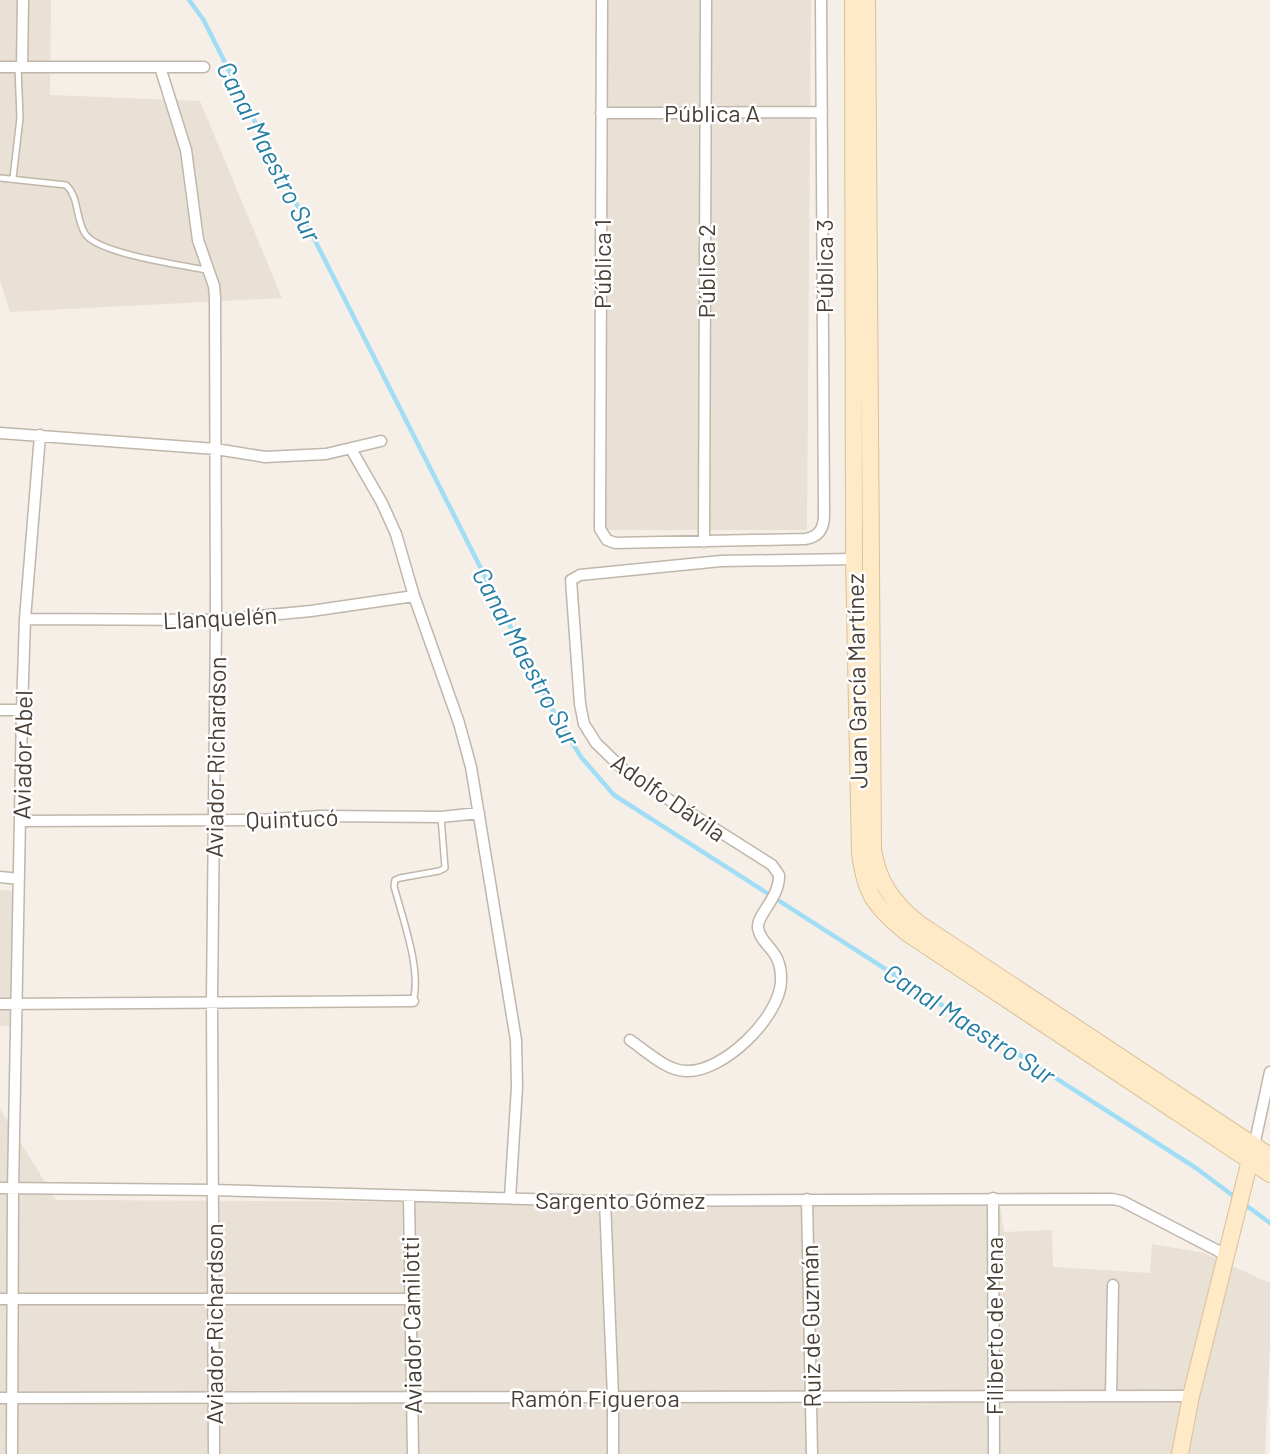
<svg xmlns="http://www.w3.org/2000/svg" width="1270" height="1454" viewBox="0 0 1270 1454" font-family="Barlow,sans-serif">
<rect width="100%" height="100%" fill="#f5efe8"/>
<!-- residential -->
<path fill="#e9e0d6" d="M0,0H51L50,95L200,101L282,298L10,312L0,280Z
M606,0H811L807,530H604Z
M0,890L14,891L11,1026H0Z
M0,1109L56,1200L1000,1205L1004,1232L1052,1230L1053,1267L1150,1273L1152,1244L1204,1253L1270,1283V1348L1265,1453L1268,1454H0Z"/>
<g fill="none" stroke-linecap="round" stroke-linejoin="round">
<!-- stream -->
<path stroke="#a1ddf4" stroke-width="4.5" d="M189,0L203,19L554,713L581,757L614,795L1196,1168L1236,1198
M1243,1203L1270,1223"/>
<defs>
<path id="lane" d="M0,178L66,185C80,198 75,220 86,235C101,254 181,265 206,270
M13,178L20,118L18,67
M413,1001C422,970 402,917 394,886L395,880L400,878L439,871L445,868L441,817"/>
<path id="street" d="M602,0L600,529L607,540L615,543L805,539C819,537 824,528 824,515L821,0
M0,67H204
M22,67L23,0
M160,67L186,150L198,240L214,286L215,297L216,620L212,1001L214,1454
M601,113L822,112
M0,433L216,449L265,457L326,454L381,441
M351,449L382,503L396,534L414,596L459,723L471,767L516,1040L517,1087L510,1198
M704,542L706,0
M25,619L216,620L311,611L414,596
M0,710H22
M21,821L260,820L320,816L441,817L479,813
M0,877L19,879
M0,1004L413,1001
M630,1040C646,1051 667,1071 686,1071C723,1073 780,1017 781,981C782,948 761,947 758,928C756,915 780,898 779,875L772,865L627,773L596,743L584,724L580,704L571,580L580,575L721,561L854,559
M1254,1146L1270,1072
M0,1188L213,1190L597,1201L1112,1199L1122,1201L1226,1255
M409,1197L413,1454
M993,1198L994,1454
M807,1199L812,1454
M605,1201L613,1397V1454
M0,1299H411
M1111,1396L1113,1285
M0,1398L1191,1396
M12,1454L13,1189L22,710L25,619L40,435"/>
<path id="secondary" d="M853,0L854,559L860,853C865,894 875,907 907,933L1270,1174
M867,0L873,849C878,883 893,902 918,923L1270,1156
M1180,1454L1191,1396L1252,1152"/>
</defs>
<!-- lane casing -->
<use href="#lane" stroke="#c1b6aa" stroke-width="8"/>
<!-- street casing -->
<use href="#street" stroke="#c1b6aa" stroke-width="13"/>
<!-- secondary casing -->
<use href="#secondary" stroke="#dac097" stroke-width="18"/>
<!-- lane -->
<use href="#lane" stroke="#fff" stroke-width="5"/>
<!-- street -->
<use href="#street" stroke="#fff" stroke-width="10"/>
<!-- secondary -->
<use href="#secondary" stroke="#ffeac8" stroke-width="16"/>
</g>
<g text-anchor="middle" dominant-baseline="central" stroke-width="5" stroke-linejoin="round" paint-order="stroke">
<!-- street labels -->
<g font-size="24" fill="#493f36" stroke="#fff">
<text x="712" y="112">Pública A</text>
<text transform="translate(601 264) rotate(-90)">Pública 1</text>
<text transform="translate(823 266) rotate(-90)">Pública 3</text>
<text transform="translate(705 271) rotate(-90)">Pública 2</text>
<text transform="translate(220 617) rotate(-3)">Llanquelén</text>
<text transform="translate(856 681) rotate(-91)">Juan García Martínez</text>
<text transform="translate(22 755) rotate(-89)">Aviador Abel</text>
<text transform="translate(215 757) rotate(-89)">Aviador Richardson</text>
<text transform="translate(669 797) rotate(35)">Adolfo Dávila</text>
<text transform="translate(292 818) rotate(-2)">Quintucó</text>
<text x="620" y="1199">Sargento Gómez</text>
<text transform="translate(213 1324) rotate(-90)">Aviador Richardson</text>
<text transform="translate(411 1325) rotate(-91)">Aviador Camilotti</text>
<text transform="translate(810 1326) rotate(-91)">Ruiz de Guzmán</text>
<text transform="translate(993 1326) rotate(-90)">Filiberto de Mena</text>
<text x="595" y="1397">Ramón Figueroa</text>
</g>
<!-- water labels -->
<g font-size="26" font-style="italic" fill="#257ea2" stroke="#fff">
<text transform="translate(270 151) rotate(63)">Canal Maestro Sur</text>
<text transform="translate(527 656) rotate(62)">Canal Maestro Sur</text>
<text transform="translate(970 1023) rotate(33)">Canal Maestro Sur</text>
</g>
</g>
</svg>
